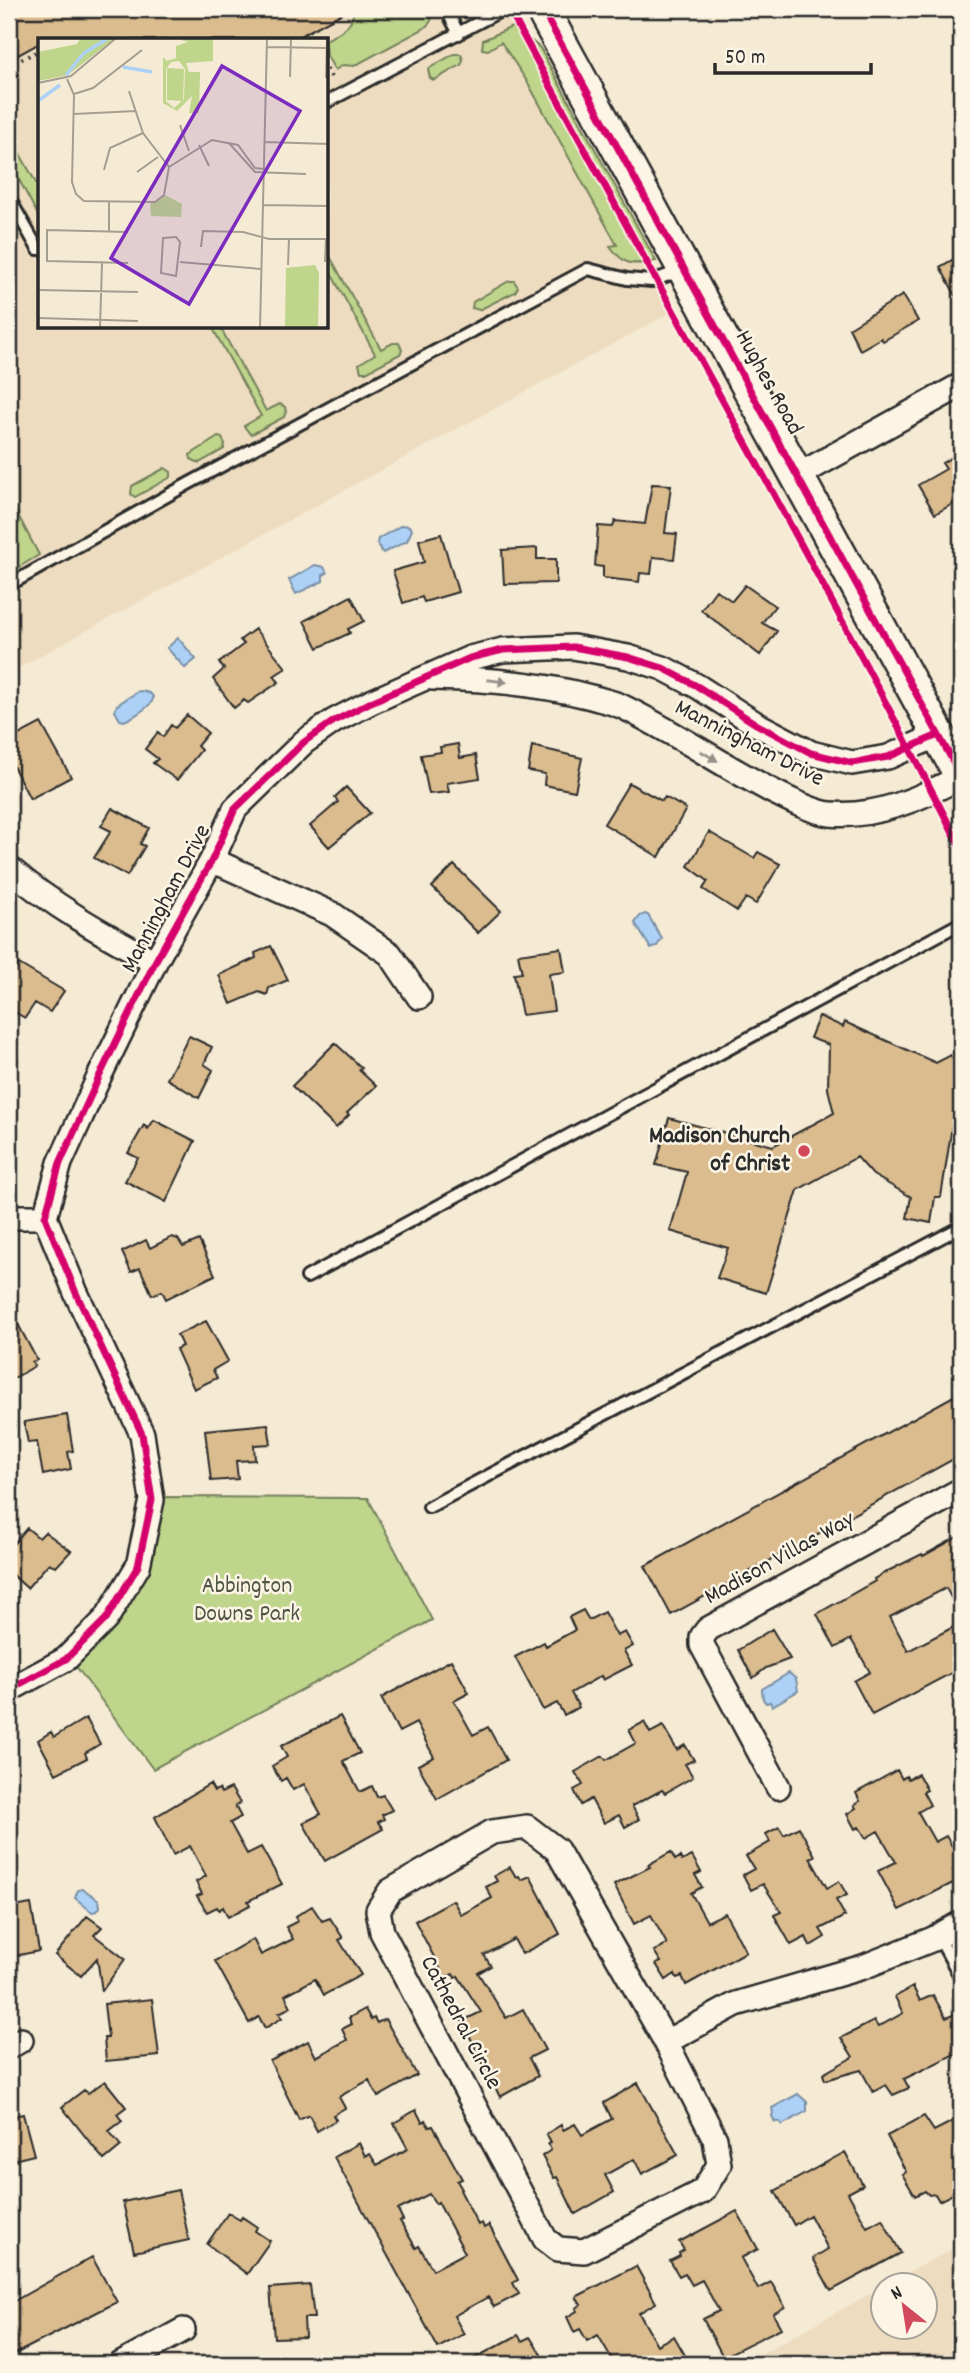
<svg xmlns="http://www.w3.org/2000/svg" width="970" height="2373" viewBox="0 0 970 2373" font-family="Dekko,sans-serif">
<rect width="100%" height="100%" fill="#f5ead4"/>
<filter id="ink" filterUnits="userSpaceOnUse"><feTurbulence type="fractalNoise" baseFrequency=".0143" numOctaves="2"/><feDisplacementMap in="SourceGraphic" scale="14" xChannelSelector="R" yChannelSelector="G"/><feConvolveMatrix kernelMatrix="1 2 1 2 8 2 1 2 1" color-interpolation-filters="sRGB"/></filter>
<g filter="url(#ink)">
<!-- built -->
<path fill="#eddcbf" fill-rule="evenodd" d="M9,9H505L670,313L9,673ZM40,40H327V327H40Z
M961,2244V2364H743L882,2287L883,2328H925V2286L886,2285Z"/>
<!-- green -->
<path fill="#bed58b" stroke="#74805b" stroke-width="2" d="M354,9H433C433,19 431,23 423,29L354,66L343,65L335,70L327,56L326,40C340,32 353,27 354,9Z
M514,26L540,48L656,261C632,265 625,267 610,246L617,245L528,83L501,42L488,50L482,49L483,40Z
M454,54H461L463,60L461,65L434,80L430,78L428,69Z
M9,134L40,190V219L9,161Z
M327,251L381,349L393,343H399L402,350L400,354L366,372H361L359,364L375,354L327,266Z
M509,281H514L518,287L515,292L479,310L472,308L473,302Z
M212,327H220L266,411L280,404L285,407L286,412L284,417L254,433L250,434L244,426L261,416Z
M218,437L222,438L225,444L224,449L199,463L191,459L190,455Z
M165,468L171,472V477L135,497L131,494L132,486Z
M9,498L39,555L9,573Z
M164,1497L368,1498L432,1620L153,1769L75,1665C132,1613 154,1574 164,1497Z"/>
<!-- water -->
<path fill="#add1f6" stroke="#798fa5" stroke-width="2" d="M402,525L409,526L412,530L407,541L383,553L377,543L378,539Z
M315,565L324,567L327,573L323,575V581L296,594L289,580Z
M178,638L196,659L185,668L167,648Z
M139,691C174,694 134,717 124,721L120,720L115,711L117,705Z
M645,914L648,915L662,939L657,946L651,949L635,923L640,916Z
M789,1673L796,1679L798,1691L772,1706L770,1702L766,1703L763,1699L762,1689Z
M83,1889L99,1900L100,1907L97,1911L92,1912L75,1898L78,1890Z
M798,2094L807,2102V2111L782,2125L780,2122H775L772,2116L773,2113L772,2108Z"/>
<!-- building -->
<path fill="#dbbc8e" stroke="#2b2b2b" stroke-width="2" fill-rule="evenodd" d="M9,9H350L293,40H40V43L9,60Z
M961,255V305L940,267Z
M903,295L918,321L883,341L881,338L860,350L849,328Z
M961,452V499L935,514L918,485L946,469L942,463Z
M652,484L671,485L665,533L677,534L674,559L653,557L651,574L640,573L639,582L603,578V567L595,566L598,526L613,527L615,521L645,524Z
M441,534L458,592L424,602L422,597L403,603L393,571L424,562L419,540Z
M537,548V559H556V583L504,584L502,550Z
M745,585L775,606L762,623L777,631L760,655L701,610L716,590L732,601Z
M351,596L364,621L348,629L350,633L318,648L304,621Z
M255,629L286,668L274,676L279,682L248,703L244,700L234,708L213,679L224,669L219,663L244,644L240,640Z
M187,715L208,733L197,746L201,750L177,780L153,763L158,759L145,749L158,732L163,737L171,725L175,728Z
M41,723L71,777L30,799L9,758V740Z
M458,744L460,758L476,755L480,778L447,783L449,792L429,794L421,755L441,752L440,747Z
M532,746L582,758L575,791L544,785L545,774L528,771Z
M629,783L662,801L665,797L686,809L659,857L604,824Z
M346,787L370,813L329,847L310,826L338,802L335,797Z
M112,808L149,828L140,844L145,846L127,876L94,858L111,831L101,826Z
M709,832L754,858L758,852L780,864L756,904L746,898L737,911L703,889L708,881L688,866Z
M454,865L501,911L478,933L432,887Z
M271,946L288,980L269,988L267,995L259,992L231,1004L219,975L256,958L255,953Z
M561,948L565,972L549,974L554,1011L522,1015L514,974L522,973L518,954Z
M19,964L64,991L50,1012L35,1003L25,1018L9,1009V980Z
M819,1016L843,1027L845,1022L936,1063L951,1055L961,1074V1097L956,1100L941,1197H935L931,1223L907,1218L911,1197L873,1175L857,1157L798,1190L766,1293L717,1278L728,1248L670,1231L687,1172L656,1165L669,1118L773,1146L834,1113L828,1089L829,1045L810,1038Z
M189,1036L212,1047L204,1064L213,1070L199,1098L167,1079Z
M335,1043L362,1068L359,1070L376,1086L347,1113L349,1115L336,1128L292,1086Z
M154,1120L195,1141L166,1202L125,1181L138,1158L128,1153L144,1125L148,1129Z
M172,1237L178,1239L183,1247L199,1240L215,1275L166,1299L162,1291L152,1295L140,1268L131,1272L122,1252L146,1240L150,1248Z
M9,1307L37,1360L32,1362L35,1366L9,1381Z
M206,1321L228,1361L213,1370L217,1378L194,1389L176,1349L182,1346L177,1335Z
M961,1392V1455L671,1615L645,1566Z
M67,1415L73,1451L68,1452L71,1469L43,1475L37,1442L28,1443L24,1422Z
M268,1424L271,1444L254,1445L255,1460L236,1461L238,1479L211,1481L205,1430Z
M27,1528L39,1538L45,1532L71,1551L56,1567L49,1563L27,1588L9,1572V1549Z
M961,1535V1616L946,1588L890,1617L908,1651L961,1623V1668L872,1715L854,1681L870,1672L851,1639L835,1648L817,1614L875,1581L874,1579L888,1571L922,1554L923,1556Z
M583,1610L589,1620L604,1612L617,1636L625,1632L633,1646L624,1651L632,1665L603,1680L601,1676L571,1693L579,1707L564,1715L557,1703L543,1710L515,1657L544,1642L546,1646L575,1630L569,1617Z
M772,1629L790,1659L766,1668L753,1678L738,1650Z
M451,1660L469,1693L454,1701L473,1735L488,1727L506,1760L437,1799L418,1765L434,1757L416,1723L399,1732L381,1698Z
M340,1716L360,1753L343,1761L360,1792L372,1786L377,1797L383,1795L392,1810L382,1815L384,1819L378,1822L383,1829L325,1861L303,1823L321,1814L304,1784L293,1790L286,1778L281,1781L272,1766L287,1757L281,1746Z
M86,1718L100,1744L85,1753L87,1758L56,1774L38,1740L51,1732L54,1737Z
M644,1722L650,1733L663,1726L677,1750L685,1745L694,1760L685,1764L693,1777L665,1793L662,1790L632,1806L639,1819L625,1827L619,1815L604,1823L591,1799L581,1805L574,1790L583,1785L575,1772L603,1756L606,1760L636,1743L629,1730Z
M897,1770L902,1779L906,1776L908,1779L918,1774L927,1790L923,1792L930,1805L918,1812L935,1842L946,1836L952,1846L956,1845L961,1853V1862L956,1865L958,1869L953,1871L959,1880L899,1910L878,1871L896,1862L878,1831L866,1838L859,1827L855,1829L847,1814L856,1808L854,1805L860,1801L856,1793Z
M210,1784L214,1791L219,1789L221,1793L231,1788L240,1803L235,1806L241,1817L230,1823L247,1854L261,1847L282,1884L248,1901L250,1905L228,1917L223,1907L219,1910L217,1907L207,1912L197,1896L202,1894L196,1882L206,1876L190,1846L173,1855L155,1817Z
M779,1827L784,1835L799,1827L815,1856L810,1858L827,1888L839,1881L847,1895L836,1900L845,1916L820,1929L825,1937L810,1946L806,1937L791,1945L774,1915L781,1912L763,1884L751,1890L743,1875L754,1869L746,1856L770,1842L766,1834Z
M671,1852L675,1860L680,1857L682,1861L692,1856L701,1872L695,1875L702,1887L691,1893L707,1922L725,1913L746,1952L686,1985L682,1976L677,1978L675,1974L666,1980L656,1964L661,1962L654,1951L667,1944L651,1915L634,1924L614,1885L650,1867L648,1865Z
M510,1867L516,1877L519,1876L521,1880L530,1876L560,1934L522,1954L514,1939L484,1955L491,1966L478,1973L506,2018L523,2009L545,2050L529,2058L538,2076L500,2097L462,2021L481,2012L458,1976L455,1978L453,1974L445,1978L415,1921L453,1900L461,1915L492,1898L486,1887L497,1881L494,1876Z
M31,1904L39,1951L14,1956L12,1951H9V1908Z
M312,1906L322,1921L330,1918L343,1938L339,1940L361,1975L324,1995L315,1979L285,1995L291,2007L279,2013L282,2018L265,2028L259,2017L249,2023L215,1961L253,1939L261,1955L293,1939L286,1927L298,1921L296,1916Z
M87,1916L102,1927L94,1935L125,1959L102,1991L97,1958L81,1976L55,1955Z
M913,1987L920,2001L933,1995L946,2018L955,2014L961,2025V2030L954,2034L961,2046V2051L904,2079L909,2088L893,2095L886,2085L873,2092L861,2070L825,2080L823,2074L853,2057L841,2038L874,2021L878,2027L903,2013L895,1997Z
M152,1999L159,2056L106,2061L104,2038H108L104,2004Z
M365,2009L371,2020L374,2018L377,2023L385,2019L417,2075L378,2097L369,2080L339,2097L345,2108L333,2115L336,2120L317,2131L309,2115L299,2120L270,2061L308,2041L316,2057L347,2040L342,2029L352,2024L349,2018Z
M105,2081L126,2107L117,2114L122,2121L109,2131L121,2146L104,2160L62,2107L84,2090L88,2093Z
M638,2083L678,2155L642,2174L634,2159L605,2175L614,2192L575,2214L557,2177L554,2178L542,2156L551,2150L548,2144L551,2143L546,2134L561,2125L563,2130L575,2124L582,2135L612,2119L604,2103Z
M416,2110L422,2122L425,2120L429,2127L433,2126L445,2148L462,2179L457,2181L462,2189L460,2190L478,2225L482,2223L484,2228L489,2225L518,2280L513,2283L519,2294L494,2307L488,2297L454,2316L464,2334L438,2348L334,2157L359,2143L365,2156L370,2154L377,2165L408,2149L394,2123ZM429,2194L436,2204L438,2202L465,2253L433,2270L419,2246L416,2248L400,2221L403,2220L398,2210Z
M23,2114L34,2155L9,2161V2117Z
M924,2116L934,2131L961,2117V2168L955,2171L961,2183V2190L939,2201L935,2194L929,2195L925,2191L915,2196L902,2174L906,2172L887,2136Z
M845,2152L863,2185L848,2193L867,2227L882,2219L901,2253L831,2291L813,2258L828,2249L810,2215L794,2225L775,2191Z
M178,2190L189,2240L134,2252L123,2202Z
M737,2211L758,2249L741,2258L758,2289L771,2282L785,2307L773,2314L781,2328L723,2357L703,2319L719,2311L702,2280L692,2285L685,2273L679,2276L670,2261L680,2256L679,2253L684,2250L679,2242Z
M228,2213L240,2220L242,2217L257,2227L255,2231L270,2241L247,2274L207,2244Z
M92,2257L117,2302L9,2357V2304Z
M636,2266L656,2303L639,2313L657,2345L674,2336L690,2364H615L598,2335L587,2341L580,2329L574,2332L567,2317L577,2311L576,2308L581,2305L576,2297Z
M310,2285L314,2318H304L305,2337L274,2338L270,2288Z
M518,2335L522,2341L530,2337L547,2364H464Z"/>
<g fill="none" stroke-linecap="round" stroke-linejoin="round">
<defs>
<path id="lane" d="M446,9L459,34
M327,102L504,9
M9,198L38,249H40
M9,585L188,484L588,269L627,279L652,281L682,270
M307,1277L961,923
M429,1507L961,1227
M938,1936L961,1978"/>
<path id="street" d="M797,476L961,385
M432,678C486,679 539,683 591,697C601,700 612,702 621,706C673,731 720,764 770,790C786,798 812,812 830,814C875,818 923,798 961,776
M212,860L332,914L390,954L419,997
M9,868C54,907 104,934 155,962
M9,1217H45
M9,1690L66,1659L106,1619L138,1566L152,1500L142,1434L76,1293L45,1217L60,1163L100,1075L155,962L212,860L235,809L304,742L334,721L371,702L470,658L503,650L573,647L628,657L663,668L697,686L756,724L811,753L852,763L888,757L938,735
M778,1787L702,1645V1637L708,1629L961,1490
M527,1827L557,1850L666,2042L715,2139L719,2165L703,2191L584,2251L558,2249L545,2239L382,1932L378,1910L390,1891L492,1832Z
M666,2042L736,2004L863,1967L933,1939L961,1923
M9,2047L21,2040
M121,2364L183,2330"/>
<path id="secondary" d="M542,9L961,776"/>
</defs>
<!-- lane casing -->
<use href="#lane" stroke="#2b2b2b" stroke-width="16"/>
<!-- street casing -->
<use href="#street" stroke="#2b2b2b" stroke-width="28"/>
<!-- secondary casing -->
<use href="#secondary" stroke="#2b2b2b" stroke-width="37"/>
<!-- path -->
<path stroke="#2b2b2b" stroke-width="3.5" stroke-dasharray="2 5" stroke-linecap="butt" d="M9,66L36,52L40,60
M327,69L331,77"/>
<!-- lane -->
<use href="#lane" stroke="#fcf5e5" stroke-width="10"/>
<!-- street -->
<use href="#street" stroke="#fcf5e5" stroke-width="23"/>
<!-- secondary -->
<use href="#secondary" stroke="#fcf5e5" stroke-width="32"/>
<defs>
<path id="cycleway" d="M509,9C659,289 817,565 961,848
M542,9L961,776
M9,1690L66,1659L106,1619L138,1566L152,1500L142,1434L76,1293L45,1217L60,1163L100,1075L155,962L212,860L235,809L304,742L334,721L371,702L470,658L503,650L573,647L628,657L663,668L697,686L756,724L811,753L852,763L888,757L938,735"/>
</defs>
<!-- cycleway casing -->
<use href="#cycleway" stroke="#fcf5e5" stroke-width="11"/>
<!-- cycleway -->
<use href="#cycleway" stroke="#d6006c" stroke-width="7"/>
</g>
<!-- one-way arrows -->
<defs><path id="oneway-solid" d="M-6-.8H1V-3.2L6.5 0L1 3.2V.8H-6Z" transform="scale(1.75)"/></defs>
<g fill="#949088">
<use href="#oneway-solid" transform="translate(497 681) rotate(7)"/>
<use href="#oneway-solid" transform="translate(709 756) rotate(30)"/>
</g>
</g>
<!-- markers -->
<circle fill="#d1495b" stroke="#fcf5e5" stroke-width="2.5" cx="804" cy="1151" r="7"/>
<g text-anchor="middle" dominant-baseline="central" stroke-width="5" stroke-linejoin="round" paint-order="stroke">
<!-- street labels -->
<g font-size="24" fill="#2b2b2b" stroke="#fcf5e5">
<text transform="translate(768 383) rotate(61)">Hughes Road</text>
<text transform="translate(749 744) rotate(27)">Manningham Drive</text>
<text transform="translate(167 899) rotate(-62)">Manningham Drive</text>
<text transform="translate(780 1559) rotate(-29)">Madison Villas Way</text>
<text transform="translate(460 2023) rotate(62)">Cathedral Circle</text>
</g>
<!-- poi labels -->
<g font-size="24" font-weight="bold" fill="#2b2b2b" stroke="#fcf5e5" text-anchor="end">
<text x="790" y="1137">Madison Church<tspan x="790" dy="28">of Christ</tspan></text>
</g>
<!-- park labels -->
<g font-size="24" fill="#505643" stroke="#fcf5e5">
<text x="247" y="1587">Abbington<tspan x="247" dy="28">Downs Park</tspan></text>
</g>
</g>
<!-- overview -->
<g transform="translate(38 38)">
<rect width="290" height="290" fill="#f5ead4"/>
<path d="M42,1H76L30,37L0,43V14L39,6ZM140,1H175V23L148,25L151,34H162L161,75H151L154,58L139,73L125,65V19L129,23L138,20V8L150,4ZM141,23L147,31L146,61L136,70L128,63V31L133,24ZM129,30L146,31L145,63L129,62ZM127,157L144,166L143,179L113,178L112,166ZM277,227L281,235L280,290H251L247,288L248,230Z" fill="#bed58b" fill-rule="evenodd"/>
<path fill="none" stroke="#add1f6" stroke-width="3.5" d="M85,29L114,34M28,37L46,15L69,1M0,63L22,47"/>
<path fill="none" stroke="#a49e90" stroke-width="2" d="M229,9L291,10M252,39L253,1M288,40L289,1M29,41L36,57L34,144L38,156L46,163L117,164L126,157L131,129L174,102L200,107L217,130L225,131M0,45L33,38L77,1M91,53L105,95L131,129M36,56L55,50L104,12M36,76L98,73M142,87L151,113M227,104L291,106M191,105L217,134L268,136M161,107L171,128M66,132L72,110L105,95M99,134L120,119M225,167L291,168M71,194V164M125,200L138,199L142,204L138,238L123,235ZM163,209L165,193L205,194L231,201H291M142,224L223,231M287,224L288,201M90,225L9,223V192L90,194M250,227L251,200M0,252L100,254M0,280L100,283M62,290L64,225M222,290L229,1"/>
<path fill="#7b2cbf" fill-opacity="0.15" stroke="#7b2cbf" stroke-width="3.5" d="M184,28L262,73L151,266L73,220Z"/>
<rect width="290" height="290" fill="none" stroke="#2b2b2b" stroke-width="3.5"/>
</g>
<!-- margin -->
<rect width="970" height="2373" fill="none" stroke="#fcf5e5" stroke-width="35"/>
<rect x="18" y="18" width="935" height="2338" fill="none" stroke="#2b2b2b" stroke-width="2.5" filter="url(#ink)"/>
<!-- north arrow -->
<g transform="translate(904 2306) rotate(330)"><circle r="33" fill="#fcf5e5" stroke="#a8a49b" stroke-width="2"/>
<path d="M0-5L12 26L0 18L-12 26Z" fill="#d1495b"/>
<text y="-10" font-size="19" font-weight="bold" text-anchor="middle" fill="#2b2b2b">N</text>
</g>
<!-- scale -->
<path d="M715 63v10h156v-10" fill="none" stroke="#2b2b2b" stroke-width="3.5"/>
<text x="725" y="63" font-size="21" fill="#2b2b2b" stroke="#fcf5e5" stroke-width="5" paint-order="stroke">50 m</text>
</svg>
